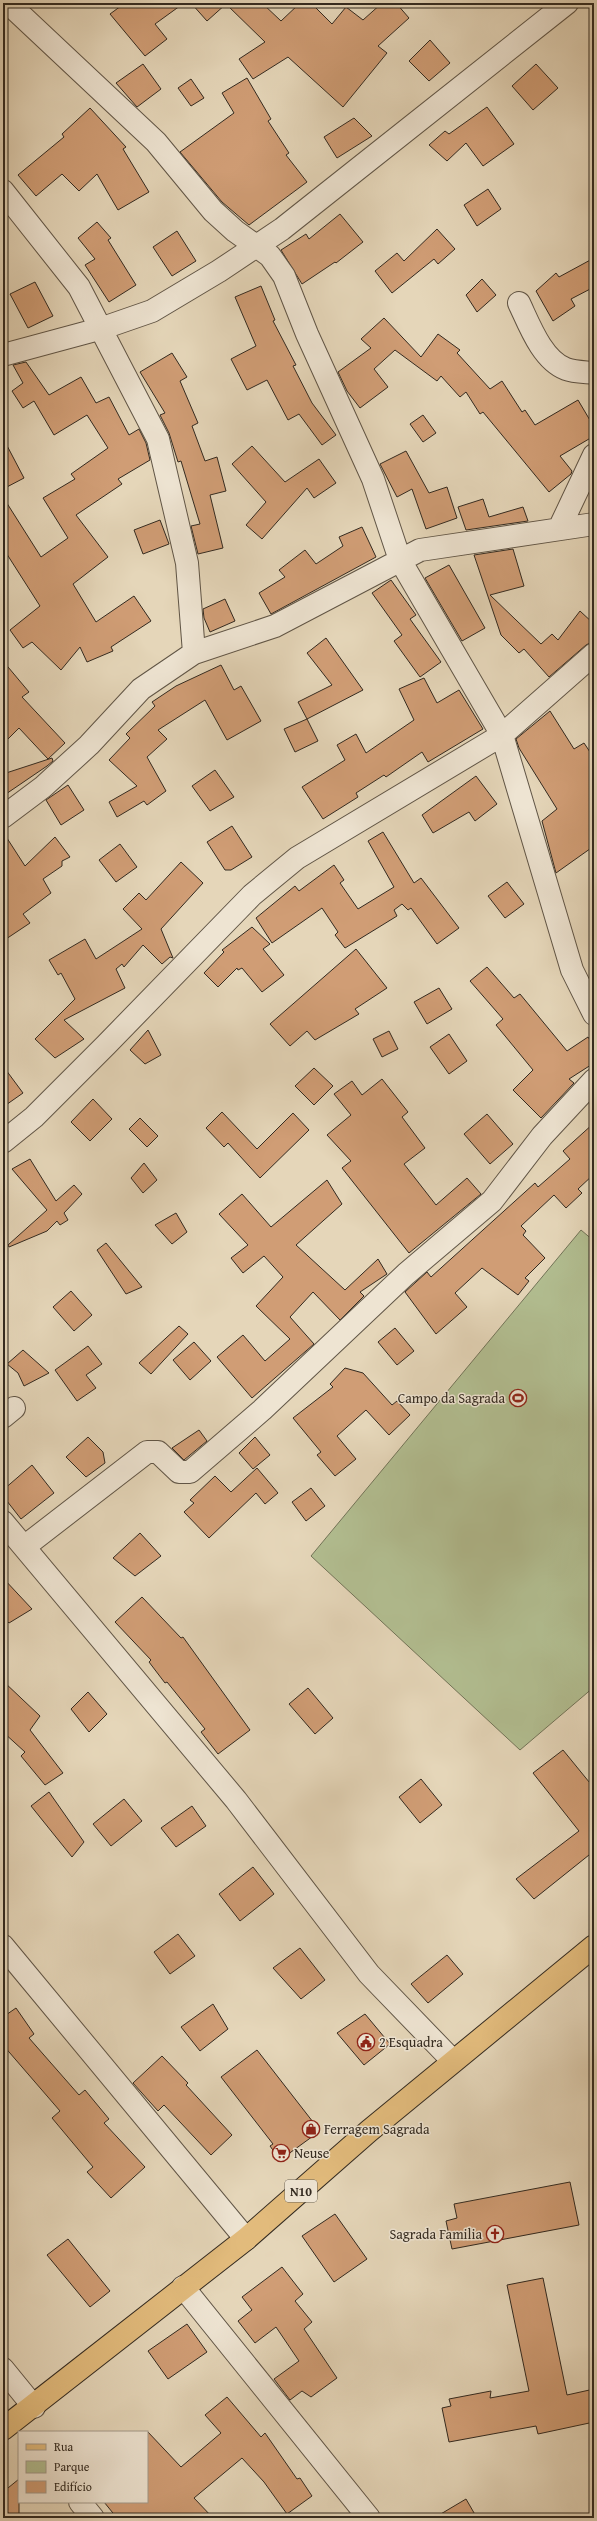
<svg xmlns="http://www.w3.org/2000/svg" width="597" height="2521" viewBox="0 0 597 2521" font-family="'Gentium Book Plus',serif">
<rect width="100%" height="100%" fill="#e5d6b9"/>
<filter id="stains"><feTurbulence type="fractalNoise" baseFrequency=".005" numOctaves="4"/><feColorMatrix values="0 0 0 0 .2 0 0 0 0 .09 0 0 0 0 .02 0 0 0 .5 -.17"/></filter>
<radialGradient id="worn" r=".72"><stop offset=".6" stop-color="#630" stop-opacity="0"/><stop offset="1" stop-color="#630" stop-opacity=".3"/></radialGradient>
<!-- green -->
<path fill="#b2be91" stroke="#727458" d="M581,1230L594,1241V1687L520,1750L311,1556Z"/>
<!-- building -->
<path fill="#d09d75" stroke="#332a20" d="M125,3H184L155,24L167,39L145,56L110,14Z
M191,3H262L281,21L300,3H311L332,24L346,7L363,20L382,3H396L409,18L378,46L387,53L343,107L288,57L253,79L239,59L265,42L226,4L207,21Z
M430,40L450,63L429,81L409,61Z
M143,64L161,89L137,107L116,83Z
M536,64L558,88L533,110L512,86Z
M247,78L271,119L268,121L289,153L286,155L307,182L249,225L222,202L180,152L234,113L222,93Z
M191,79L204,98L191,106L178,88Z
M487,107L514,144L483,166L466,143L447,161L429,145L445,131L449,134Z
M90,108L126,147L123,149L149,192L118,210L97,174L79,191L62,174L36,196L18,175L64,137L62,134Z
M354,118L372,136L337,158L324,137Z
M488,189L501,209L477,226L464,205Z
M340,214L363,242L336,263L335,262L302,284L281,250L306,234L309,239Z
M97,222L111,238L108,240L136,285L109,302L85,265L95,259L78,238Z
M437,229L455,249L438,264L434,259L392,293L375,271L397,253L404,261Z
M177,231L196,261L172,276L153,247Z
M594,258V287L571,299L575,306L553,321L536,291L556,273L559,277Z
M482,279L496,295L477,312L466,295Z
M35,282L53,316L28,328L10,294Z
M261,286L275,320L273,321L296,365L293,366L312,403L336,435L322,445L299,414L288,420L267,380L247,390L231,359L256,346L235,297Z
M384,318L421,357L438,334L460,350L457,353L490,389L502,381L522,412L525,410L535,425L578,400L594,427V436L560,456L572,471L571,474L549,492L483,412L480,414L466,392L460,397L441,376L437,381L395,350L374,369L388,387L360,408L347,391L338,372L371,348L361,339Z
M172,353L187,377L180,381L198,423L192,426L205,461L217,457L226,491L210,495L223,548L198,554L191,526L200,524L181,461L178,462L169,433L160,415L165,413L140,372Z
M26,362L49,395L81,377L96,403L109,397L129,435L139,429L146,443L150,460L118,479L122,484L76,515L108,557L73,584L96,622L134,596L151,621L111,647L113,651L87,662L80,647L61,670L32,642L23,648L10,630L40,606L3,548V497L41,557L68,538L43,498L75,479L71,474L108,448L87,415L54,435L34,401L23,408L12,391L23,383L13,365Z
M423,415L436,433L423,442L410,424Z
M3,438L24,478L3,489Z
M252,446L285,482L319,459L336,483L314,498L307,488L262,539L246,525L266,502L232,464Z
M406,451L429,493L447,487L457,518L426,529L412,489L397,497L380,464Z
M483,499L489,517L523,507L528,521L466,530L458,507Z
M160,520L169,544L143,554L134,530Z
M362,527L376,557L271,614L259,593L285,577L279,570L305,550L316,564L343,546L339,537Z
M513,549L524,586L490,595L541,644L552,634L558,640L580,611L594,624V641L586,645L549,677L524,649L519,653L501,635L474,555Z
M449,565L485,628L462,641L425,578Z
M391,580L416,615L410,619L441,662L420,677L394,641L402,635L372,593Z
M225,599L235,621L210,632L204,618L203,609Z
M326,638L363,690L307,719L298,702L332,685L307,653Z
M3,661L29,692L22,697L65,743L48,759L19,728L3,744Z
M221,665L234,690L241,686L261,721L227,740L205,700L158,730L167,739L147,757L166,791L147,805L144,801L117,817L109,802L137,786L109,760L130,738L126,734L155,706L152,702L176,686Z
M424,678L437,703L459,690L483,729L428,762L422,752L386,777L384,775L356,793L358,797L323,819L302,787L345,760L337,745L356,734L366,753L414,720L399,689Z
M550,711L574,749L584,743L594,758V846L556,873L542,821L557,809L519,748L516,739Z
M307,719L318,741L295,752L284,729Z
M52,758L53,761L47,766L3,796V774Z
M215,770L234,797L210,811L192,786Z
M476,776L497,804L475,821L469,812L433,833L422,815Z
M68,785L84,810L61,825L46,800Z
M232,826L252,857L231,870H225L207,842Z
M3,832L25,866L55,837L70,857L62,861V866L43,879L51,893L23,914L30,923L3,941Z
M383,832L414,883L421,878L459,928L437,944L411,908L408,910L402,904L394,910L397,916L345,948L335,935L338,932L322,908L272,943L256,918L295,886L299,891L334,865L344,880L340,883L358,909L394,887L368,841Z
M120,844L137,867L116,882L99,860Z
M181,862L203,883L161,929L173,958L170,957L162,964L143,945L124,967L122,964L116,969L125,988L64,1020L84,1039L55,1058L35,1039L75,999L61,973L58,975L49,960L85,939L96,959L142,929L123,909L139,893L146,900Z
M507,882L524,904L505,918L488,896Z
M252,927L270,944L263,949L284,975L262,992L242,968L238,970L237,968L218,987L204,973L224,952L222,950Z
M356,949L387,988L355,1009L359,1014L315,1040L307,1031L290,1046L270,1024Z
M487,967L514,998L520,994L567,1051L588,1037L594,1046V1063L569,1079L574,1083L541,1118L513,1090L533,1070L496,1025L503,1019L470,981Z
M439,988L452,1009L427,1024L414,1002Z
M148,1030L161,1055L145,1064L130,1050Z
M389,1031L398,1049L382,1057L373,1039Z
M449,1034L467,1061L449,1074L430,1047Z
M3,1066L23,1093L3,1107Z
M314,1068L333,1086L314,1105L295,1086Z
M382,1079L408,1112L402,1117L425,1148L404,1164L436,1205L467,1178L481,1194L409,1253L342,1168L351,1161L327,1135L351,1115L334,1094L352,1081L362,1095Z
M93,1099L112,1119L90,1141L71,1122Z
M222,1112L257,1149L293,1113L309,1130L260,1178L228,1143L224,1147L206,1128Z
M487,1114L513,1144L490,1164L464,1134Z
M140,1118L158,1136L147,1147L129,1129Z
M594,1123V1174L578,1189L582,1193L566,1208L554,1195L521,1226L526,1231L523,1235L545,1258L525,1278L529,1281L518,1295L482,1268L455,1293L467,1307L436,1334L405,1292L427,1272L431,1277L535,1183L538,1187L570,1159L563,1151Z
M30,1159L56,1201L74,1185L82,1194L64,1213L68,1220L60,1225L57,1221L47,1231L9,1247L8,1245L47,1210L12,1169Z
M144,1163L157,1180L143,1193L131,1178Z
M327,1180L342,1204L296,1245L345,1290L378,1259L387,1274L360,1292L364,1296L340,1320L313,1292L290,1317L314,1344L252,1398L217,1357L243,1335L265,1361L290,1339L256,1306L283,1277L264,1256L243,1273L231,1258L248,1245L219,1214L242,1194L271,1227Z
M176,1213L187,1232L172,1244L155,1225Z
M106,1243L142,1287L126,1294L97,1250Z
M71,1291L92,1315L74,1331L53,1307Z
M179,1326L188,1334L151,1374L139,1363Z
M395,1328L414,1351L397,1365L378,1342Z
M194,1342L211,1361L190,1380L173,1360Z
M88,1346L102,1364L86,1375L96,1388L77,1401L55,1370Z
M23,1350L49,1373L24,1386L18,1373L7,1364Z
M345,1368L363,1373L392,1405L397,1401L410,1415L389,1435L366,1410L337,1436L356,1459L335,1476L317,1455L321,1452L293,1418L333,1387L330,1384Z
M199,1430L207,1441L184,1460L172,1448Z
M88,1437L103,1452L105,1463L86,1477L66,1457Z
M255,1437L270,1455L253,1469L239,1453Z
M32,1465L54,1493L21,1519L3,1496V1490Z
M257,1468L278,1493L265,1504L256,1493L209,1538L184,1512L194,1503L190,1500L215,1476L231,1492Z
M311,1488L325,1506L306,1521L292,1502Z
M140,1533L161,1556L135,1576L113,1558Z
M3,1578L32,1609L9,1623L3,1617Z
M142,1597L181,1638L183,1637L250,1730L218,1754L201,1732L205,1729L167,1682L165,1683L149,1662L151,1660L115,1622Z
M3,1681L40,1716L30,1730L63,1773L45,1785L21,1756L25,1752L3,1732Z
M308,1688L333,1718L315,1734L289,1704Z
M88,1692L107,1714L89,1732L71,1709Z
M563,1750L594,1788V1851L534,1899L516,1879L579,1831L533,1773Z
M421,1779L442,1805L420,1823L399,1797Z
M49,1792L84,1842L72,1857L31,1806Z
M124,1799L142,1821L111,1846L93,1824Z
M192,1806L206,1826L176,1847L161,1828Z
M253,1867L274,1894L240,1921L219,1894Z
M178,1934L195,1956L170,1974L154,1952Z
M300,1948L325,1980L301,1999L273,1968Z
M447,1955L463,1974L428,2003L411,1984Z
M213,2004L228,2029L200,2051L181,2027Z
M16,2008L34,2034L29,2038L79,2095L85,2090L109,2119L104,2123L145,2167L111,2198L87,2172L93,2167L52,2118L60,2111L3,2045V2017Z
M365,2014L390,2044L364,2065L337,2033Z
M257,2050L320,2131L280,2160L270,2146L273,2144L221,2077Z
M162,2056L188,2083L186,2085L232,2135L211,2155L164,2105L158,2111L133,2083Z
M570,2182L579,2225L452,2249L446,2221L457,2218L454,2204Z
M335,2214L367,2259L334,2282L302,2236Z
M68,2239L110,2291L90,2307L47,2255Z
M282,2267L303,2294L295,2301L312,2322L304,2329L337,2378L311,2397L302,2391L290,2400L274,2379L299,2361L276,2327L255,2343L238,2321L252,2310L242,2297Z
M543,2278L567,2395L594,2389V2422L538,2434L536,2426L449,2442L442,2408L451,2406L449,2399L491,2391L490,2398L529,2391L507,2285Z
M187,2324L207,2352L168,2379L148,2351Z
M227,2397L261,2437L265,2433L297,2479L300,2478L312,2496L287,2514L264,2482L242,2458L194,2498L213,2518H117L104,2502H147V2431L181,2467L221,2433L205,2415Z
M19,2479V2518H12L3,2506V2492Z
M466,2499L477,2518H434Z"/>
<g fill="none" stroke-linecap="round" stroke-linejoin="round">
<defs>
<path id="minor" d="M8,3L156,142L213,211L235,231L270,256L284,276L307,334L373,479L400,560L502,735L572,970L594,1014
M3,191L79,287L158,439L187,563L194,653
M519,303C529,324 542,360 566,369C574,372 585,372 594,373
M3,355L103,328L152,311L219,271L282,229L567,3
M559,529L594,455
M3,817L43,787L89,745L141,689L194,653L275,626L420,550L594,524
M3,1142L34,1117L106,1045L252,895L297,858L502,735L594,654
M3,1417L14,1408
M3,1522L236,1800L369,1974L453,2061
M24,1547L147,1452H158L179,1472H190L262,1410L406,1274L492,1201L542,1136L594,1080
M3,1946L246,2239
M183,2287L369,2518
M3,2369L34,2407
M80,2502L93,2518"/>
<path id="major" d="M3,2429L246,2239L369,2131L594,1946"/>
</defs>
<!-- minor casing -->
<use href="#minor" stroke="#605546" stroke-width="24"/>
<!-- major casing -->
<use href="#major" stroke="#332a20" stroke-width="24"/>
<!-- minor -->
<use href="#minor" stroke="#eee4d2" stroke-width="22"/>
<!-- major -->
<use href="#major" stroke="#e2bb7c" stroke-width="22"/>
</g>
<!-- icons -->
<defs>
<symbol id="stadium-ring" viewBox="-11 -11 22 22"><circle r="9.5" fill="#eee4d2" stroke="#8f2418" stroke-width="1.5"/><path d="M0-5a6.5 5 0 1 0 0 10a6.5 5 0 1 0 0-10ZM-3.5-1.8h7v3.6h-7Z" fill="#8f2418"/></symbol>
<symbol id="civic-ring" viewBox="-11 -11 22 22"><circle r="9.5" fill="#eee4d2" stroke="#8f2418" stroke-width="1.5"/><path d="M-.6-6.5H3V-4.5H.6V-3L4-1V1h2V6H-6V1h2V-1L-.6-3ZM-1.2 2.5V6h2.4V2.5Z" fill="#8f2418"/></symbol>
<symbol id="shop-ring" viewBox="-11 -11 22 22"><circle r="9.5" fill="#eee4d2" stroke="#8f2418" stroke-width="1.5"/><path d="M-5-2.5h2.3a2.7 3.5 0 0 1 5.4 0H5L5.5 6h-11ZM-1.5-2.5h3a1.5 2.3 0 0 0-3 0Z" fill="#8f2418"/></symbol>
<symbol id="supermarket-ring" viewBox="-11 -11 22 22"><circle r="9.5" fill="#eee4d2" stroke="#8f2418" stroke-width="1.5"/><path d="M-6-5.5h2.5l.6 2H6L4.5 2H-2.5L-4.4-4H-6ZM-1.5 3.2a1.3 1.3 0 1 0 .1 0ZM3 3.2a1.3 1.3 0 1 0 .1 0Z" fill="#8f2418"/></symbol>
<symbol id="church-ring" viewBox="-11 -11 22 22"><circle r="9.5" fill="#eee4d2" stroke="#8f2418" stroke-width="1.5"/><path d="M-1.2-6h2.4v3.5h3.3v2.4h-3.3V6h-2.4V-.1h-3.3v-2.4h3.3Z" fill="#8f2418"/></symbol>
</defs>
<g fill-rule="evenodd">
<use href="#stadium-ring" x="508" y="1388" width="20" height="20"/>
<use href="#civic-ring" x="356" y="2032" width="20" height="20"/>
<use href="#shop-ring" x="301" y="2119" width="20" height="20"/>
<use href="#supermarket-ring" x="271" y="2143" width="20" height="20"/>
<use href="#church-ring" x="485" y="2224" width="20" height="20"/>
</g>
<g text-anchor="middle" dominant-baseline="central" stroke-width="3" stroke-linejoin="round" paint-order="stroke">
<!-- shield labels -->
<rect fill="#eee4d2" stroke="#6b6255" stroke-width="1" x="285" y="2180" width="32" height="22" rx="3"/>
<g font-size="13" font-weight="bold" fill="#332a20">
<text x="301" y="2191">N10</text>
</g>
<!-- poi labels -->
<g font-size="14" fill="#332a20" stroke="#eee4d2" text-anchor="start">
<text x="505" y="1398" text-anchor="end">Campo da Sagrada</text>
<text x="379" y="2042">2 Esquadra</text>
<text x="324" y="2129">Ferragem Sagrada</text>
<text x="294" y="2153">Neuse</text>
<text x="482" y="2234" text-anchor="end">Sagrada Familia</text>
</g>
</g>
<!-- margin -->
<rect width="597" height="2521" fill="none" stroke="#e5d6b9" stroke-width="16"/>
<rect x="4" y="4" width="589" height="2513" fill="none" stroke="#332a20" stroke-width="2"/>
<rect x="8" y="8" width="581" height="2505" fill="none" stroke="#332a20"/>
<!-- legend -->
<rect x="18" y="2431" width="130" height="72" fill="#eee4d2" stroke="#a39a8b"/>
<rect x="26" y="2444" width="20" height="6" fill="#e2bb7c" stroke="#a39a8b"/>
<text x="54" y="2451" font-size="12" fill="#332a20">Rua</text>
<rect x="26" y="2461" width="20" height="12" fill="#b2be91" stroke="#a39a8b"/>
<text x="54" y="2471" font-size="12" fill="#332a20">Parque</text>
<rect x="26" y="2481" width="20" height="12" fill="#d09d75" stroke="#a39a8b"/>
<text x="54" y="2491" font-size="12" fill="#332a20">Edifício</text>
<rect width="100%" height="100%" filter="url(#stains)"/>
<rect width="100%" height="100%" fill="url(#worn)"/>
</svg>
